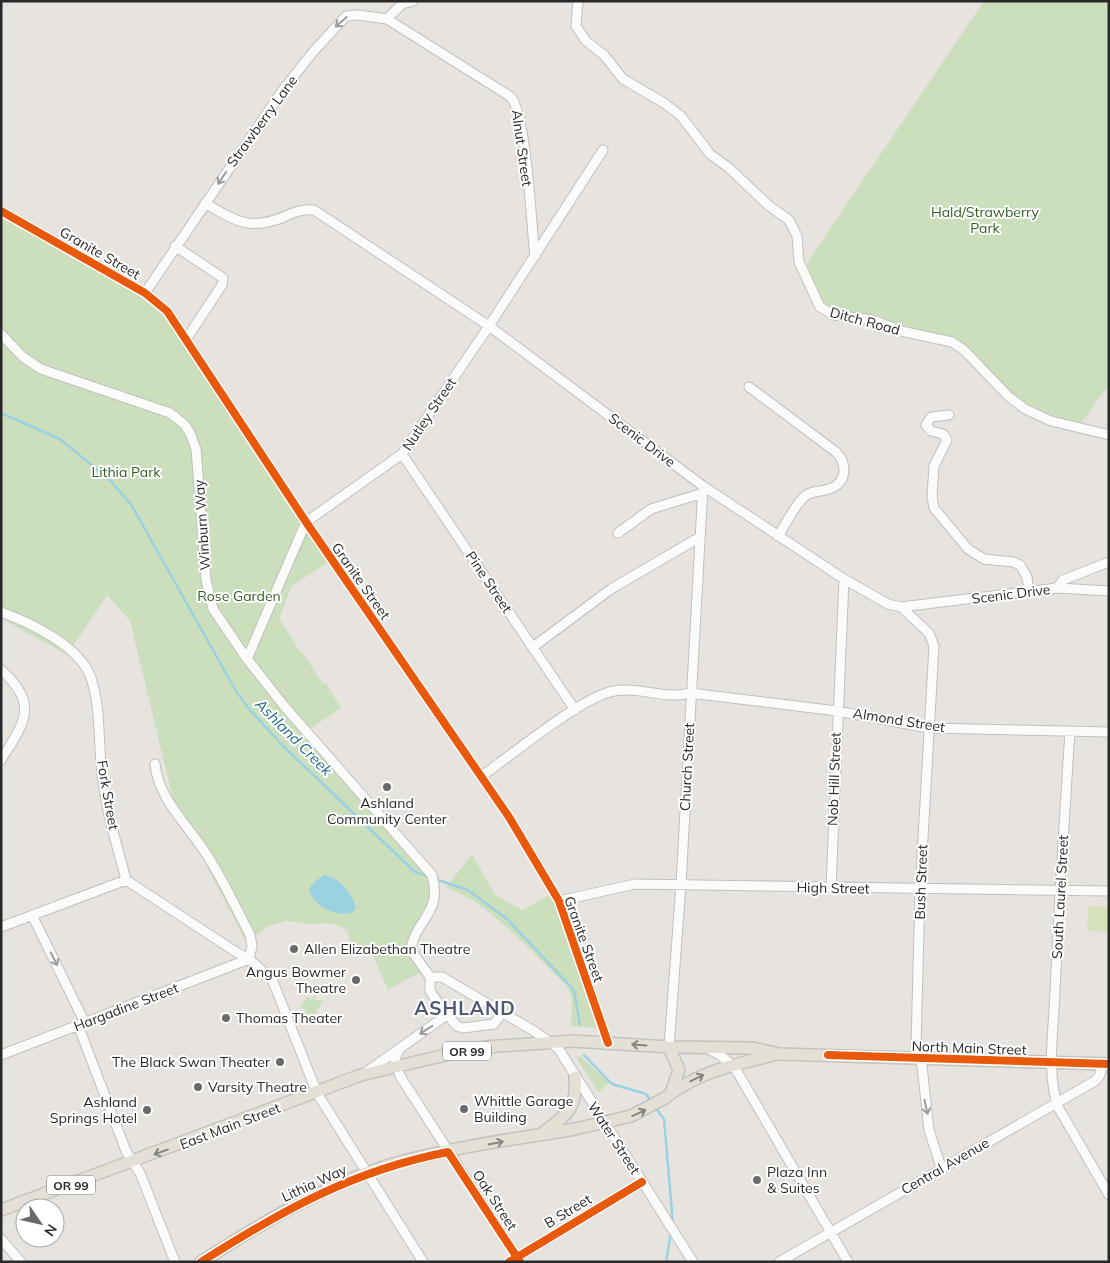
<svg xmlns="http://www.w3.org/2000/svg" width="1110" height="1263" viewBox="0 0 1110 1263" font-family="Mulish,sans-serif">
<rect width="100%" height="100%" fill="#e7e4e0"/>
<!-- green -->
<path fill="#ccdfbc" d="M984,1H1109V384L1081,424L1046,414L1011,394L961,342L901,326L869,315L829,310L812,284L807,263Z
M1,211L154,298L331,560L292,586L279,618L301,653H303L323,684L326,683L341,708L307,731L424,863L435,899L413,941L420,972L388,990L372,953L350,942L347,930L332,923L310,924L287,921L269,926L259,934L244,938L174,803L130,621L107,595L67,655L1,618Z
M472,854L495,895L522,910L550,895L554,903L597,1028L571,1026L572,997L566,985C535,956 486,899 446,888Z
M315,995V1000H323L309,1025L305,1022L309,1013L305,1017L302,1015L306,1010L300,1007L308,996L311,1000Z
M576,1057H581L610,1083L598,1092Z"/>
<!-- pitch -->
<path fill="#d5e2bb" d="M1088,906L1109,907V932L1087,931Z"/>
<!-- water -->
<path fill="#9bd1e1" d="M324,875C340,878 352,893 356,908L353,912C337,918 312,906 309,889L314,882Z"/>
<g fill="none" stroke-linecap="round" stroke-linejoin="round">
<!-- stream -->
<path stroke="#9bd1e1" stroke-width="2.5" d="M1,413L60,439L111,481L132,506L236,691L249,709L282,745L415,872L430,877
M435,879L468,890L507,919L574,990L580,1025
M584,1055L612,1084L646,1094L651,1101
M655,1107L664,1119L673,1224
M666,1262L671,1232"/>
<defs>
<path id="minor" d="M578,1L576,26L586,41L604,55L623,79L664,103L681,116L710,154L729,168L768,205L789,220L797,236L799,262L820,307L834,315L873,320L901,331L952,342L964,350L1008,396L1025,409L1051,421L1109,435
M387,19L402,4L413,1
M205,203C236,221 248,231 284,217C294,212 302,209 314,210L489,326L703,486L844,579L888,604L901,607L1057,588L1109,591
M1,211L145,293L167,311L306,522L509,817L559,901L608,1043
M175,246L223,278L222,285L187,338
M145,293L282,91L313,52L346,16L358,15L387,19L511,97C527,119 531,223 535,256
M1,334L23,357L41,369L170,413L184,424L190,433L196,449L206,580L213,609L247,659L285,707L432,875C443,914 415,919 411,950L430,977V991L444,1011V1017L365,1073
M749,387L836,452C847,463 848,483 829,489C821,492 811,490 804,497C793,508 786,524 778,536
M949,415L931,417L926,425L931,431L943,434L947,440L934,466L932,496L934,508L968,549L984,559L1013,562L1020,565L1027,577L1029,593
M402,454L575,710
M618,533L651,509L703,493
M1057,588L1063,580L1109,562
M901,607L929,633L934,646L920,890L916,1048L922,1066L929,1130L941,1167
M1,612C31,623 80,646 91,678C101,708 98,741 102,772C105,809 117,844 126,880L236,952L249,959
M533,647L611,589L700,537
M247,659L306,522L402,454L489,326L603,150
M1,670C40,704 24,723 1,760
M1070,732C1064,818 1059,904 1055,990C1054,1027 1046,1072 1058,1107L1109,1195
M155,764C158,800 192,829 210,860C225,884 237,910 250,935L252,946L249,959L272,979L317,1093L423,1262
M482,776C510,756 583,696 614,691C638,686 666,700 690,693L837,711L929,728L1109,732
M831,888L844,579
M559,901L635,884L1109,891
M32,915L85,1023
M1,927L126,880
M430,977H442L534,1031L558,1048L693,1262
M444,1011L457,1026L463,1028L494,1024L500,1016L498,1009
M78,1025L126,1151L140,1173L175,1262
M669,1047L681,884L703,486
M400,1048L395,1059L400,1076L520,1262
M706,1048L720,1055L735,1068L848,1262
M1,1055L249,959
M1,1239L21,1262
M509,1262L642,1182
M779,1262L1095,1081L1100,1075L1102,1064"/>
<path id="major" d="M669,1047L679,1070L671,1093
M665,1098C701,1070 735,1065 777,1054
M541,1134C565,1116 578,1110 575,1077
M1,1210L361,1075L437,1057L485,1047L573,1041L669,1047L753,1048L779,1054L1109,1064
M201,1262C262,1223 324,1185 393,1164C452,1147 515,1139 575,1129"/>
</defs>
<!-- minor casing -->
<use href="#minor" stroke="#c1c0c1" stroke-width="11"/>
<!-- major casing -->
<use href="#major" stroke="#c3c3c1" stroke-width="14"/>
<!-- minor -->
<use href="#minor" stroke="#fbfbfa" stroke-width="9"/>
<!-- major -->
<use href="#major" stroke="#e4e0d5" stroke-width="11"/>
<defs>
<path id="major-bridge" d="M575,1129L631,1116L665,1098"/>
</defs>
<!-- major-bridge casing -->
<use href="#major-bridge" stroke="#c3c3c1" stroke-width="14" stroke-linecap="butt"/>
<!-- major-bridge -->
<use href="#major-bridge" stroke="#e4e0d5" stroke-width="11"/>
<defs>
<path id="cycleway" d="M1,211L145,293L167,311L306,522L509,817L559,901L608,1043
M828,1055L1109,1064
M201,1262C281,1211 354,1170 448,1152L520,1262
M509,1262L642,1182"/>
</defs>
<!-- cycleway casing -->
<use href="#cycleway" stroke="#fff" stroke-width="11"/>
<!-- cycleway -->
<use href="#cycleway" stroke="#e8590c" stroke-width="8"/>
</g>
<!-- one-way arrows -->
<defs><path id="oneway-shaft" d="M-6 0H5M1.5-3L5.5 0L1.5 3" fill="none" stroke-width="1.6" stroke-linecap="round" stroke-linejoin="round" transform="scale(1.25)"/></defs>
<g stroke="#9c9c9c">
<use href="#oneway-shaft" transform="translate(341 22) rotate(140)"/>
<use href="#oneway-shaft" transform="translate(222 178) rotate(124)"/>
<use href="#oneway-shaft" transform="translate(54 959) rotate(63)"/>
<use href="#oneway-shaft" transform="translate(426 1030) rotate(147)"/>
<use href="#oneway-shaft" transform="translate(926 1107) rotate(78)"/>
</g>
<g stroke="#86847f">
<use href="#oneway-shaft" transform="translate(639 1045) rotate(-176)"/>
<use href="#oneway-shaft" transform="translate(697 1078) rotate(-27)"/>
<use href="#oneway-shaft" transform="translate(639 1113) rotate(-25)"/>
<use href="#oneway-shaft" transform="translate(496 1143) rotate(-11)"/>
<use href="#oneway-shaft" transform="translate(161 1152) rotate(160)"/>
</g>
<!-- markers -->
<g fill="#6c6a69" stroke="#fff" stroke-width="2">
<circle cx="387" cy="787" r="5"/>
<circle cx="294" cy="949" r="5"/>
<circle cx="356" cy="980" r="5"/>
<circle cx="226" cy="1018" r="5"/>
<circle cx="280" cy="1062" r="5"/>
<circle cx="198" cy="1087" r="5"/>
<circle cx="464" cy="1109" r="5"/>
<circle cx="147" cy="1110" r="5"/>
<circle cx="757" cy="1180" r="5"/>
</g>
<g text-anchor="middle" dominant-baseline="central" stroke-width="4" stroke-linejoin="round" paint-order="stroke">
<!-- shield labels -->
<g fill="#fff" stroke="#696969" stroke-width="1">
<rect x="443" y="1041.5" width="48" height="19" rx="4"/>
<rect x="47" y="1175.5" width="48" height="19" rx="4"/>
</g>
<g font-size="12" font-weight="bold" fill="#292929">
<text x="467" y="1051">OR 99</text>
<text x="71" y="1185">OR 99</text>
</g>
<!-- street labels -->
<g font-size="14" fill="#292929" stroke="#fff">
<text transform="translate(262 121) rotate(-54)">Strawberry Lane</text>
<text transform="translate(522 148) rotate(82)">Alnut Street</text>
<text transform="translate(100 253) rotate(30)">Granite Street</text>
<text transform="translate(865 321) rotate(15)">Ditch Road</text>
<text transform="translate(429 414) rotate(-56)">Nutley Street</text>
<text transform="translate(642 440) rotate(37)">Scenic Drive</text>
<text transform="translate(202 525) rotate(-94)">Winburn Way</text>
<text transform="translate(361 581) rotate(55)">Granite Street</text>
<text transform="translate(489 582) rotate(56)">Pine Street</text>
<text transform="translate(1011 594) rotate(-7)">Scenic Drive</text>
<text transform="translate(899 720) rotate(9)">Almond Street</text>
<text transform="translate(687 767) rotate(-87)">Church Street</text>
<text transform="translate(834 779) rotate(-88)">Nob Hill Street</text>
<text transform="translate(108 795) rotate(80)">Fork Street</text>
<text transform="translate(921 882) rotate(-88)">Bush Street</text>
<text transform="translate(833 888) rotate(1)">High Street</text>
<text transform="translate(1060 897) rotate(-87)">South Laurel Street</text>
<text transform="translate(584 939) rotate(70)">Granite Street</text>
<text transform="translate(126 1007) rotate(-21)">Hargadine Street</text>
<text transform="translate(969 1048) rotate(2)">North Main Street</text>
<text transform="translate(230 1126) rotate(-21)">East Main Street</text>
<text transform="translate(614 1138) rotate(57)">Water Street</text>
<text transform="translate(945 1166) rotate(-30)">Central Avenue</text>
<text transform="translate(314 1183) rotate(-25)">Lithia Way</text>
<text transform="translate(495 1200) rotate(57)">Oak Street</text>
<text transform="translate(568 1211) rotate(-31)">B Street</text>
</g>
<!-- park labels -->
<g font-size="14" fill="#305f21" stroke="#fff">
<text x="985" y="212">Hald/Strawberry<tspan x="985" dy="16">Park</tspan></text>
<text x="126" y="472">Lithia Park</text>
<text x="239" y="596">Rose Garden</text>
</g>
<!-- poi labels -->
<g font-size="14" fill="#292929" stroke="#fff" text-anchor="start">
<text x="387" y="803" text-anchor="middle">Ashland<tspan x="387" dy="16">Community Center</tspan></text>
<text x="304" y="949">Allen Elizabethan Theatre</text>
<text x="346" y="972" text-anchor="end">Angus Bowmer<tspan x="346" dy="16">Theatre</tspan></text>
<text x="236" y="1018">Thomas Theater</text>
<text x="270" y="1062" text-anchor="end">The Black Swan Theater</text>
<text x="208" y="1087">Varsity Theatre</text>
<text x="474" y="1101">Whittle Garage<tspan x="474" dy="16">Building</tspan></text>
<text x="137" y="1102" text-anchor="end">Ashland<tspan x="137" dy="16">Springs Hotel</tspan></text>
<text x="767" y="1172">Plaza Inn<tspan x="767" dy="16">&amp; Suites</tspan></text>
</g>
<!-- water labels -->
<g font-size="15" font-style="italic" fill="#1b688c" stroke="#fff">
<text transform="translate(294 737) rotate(45)">Ashland Creek</text>
</g>
<!-- district labels -->
<g font-size="19" font-weight="bold" letter-spacing="1" fill="#4f5775" stroke="#fff">
<text x="465" y="1008">ASHLAND</text>
</g>
</g>
<!-- border -->
<rect width="1110" height="1263" fill="none" stroke="#292929" stroke-width="5"/>
<!-- north arrow -->
<g transform="translate(40 1223) rotate(124)"><circle r="24" fill="#ffffff" stroke="#a9a9a9"/>
<path d="M0-4L9 19L0 12L-9 19Z" fill="#6c6a69"/>
<text y="-8" font-size="14" font-weight="bold" text-anchor="middle" fill="#292929">N</text>
</g>
</svg>
